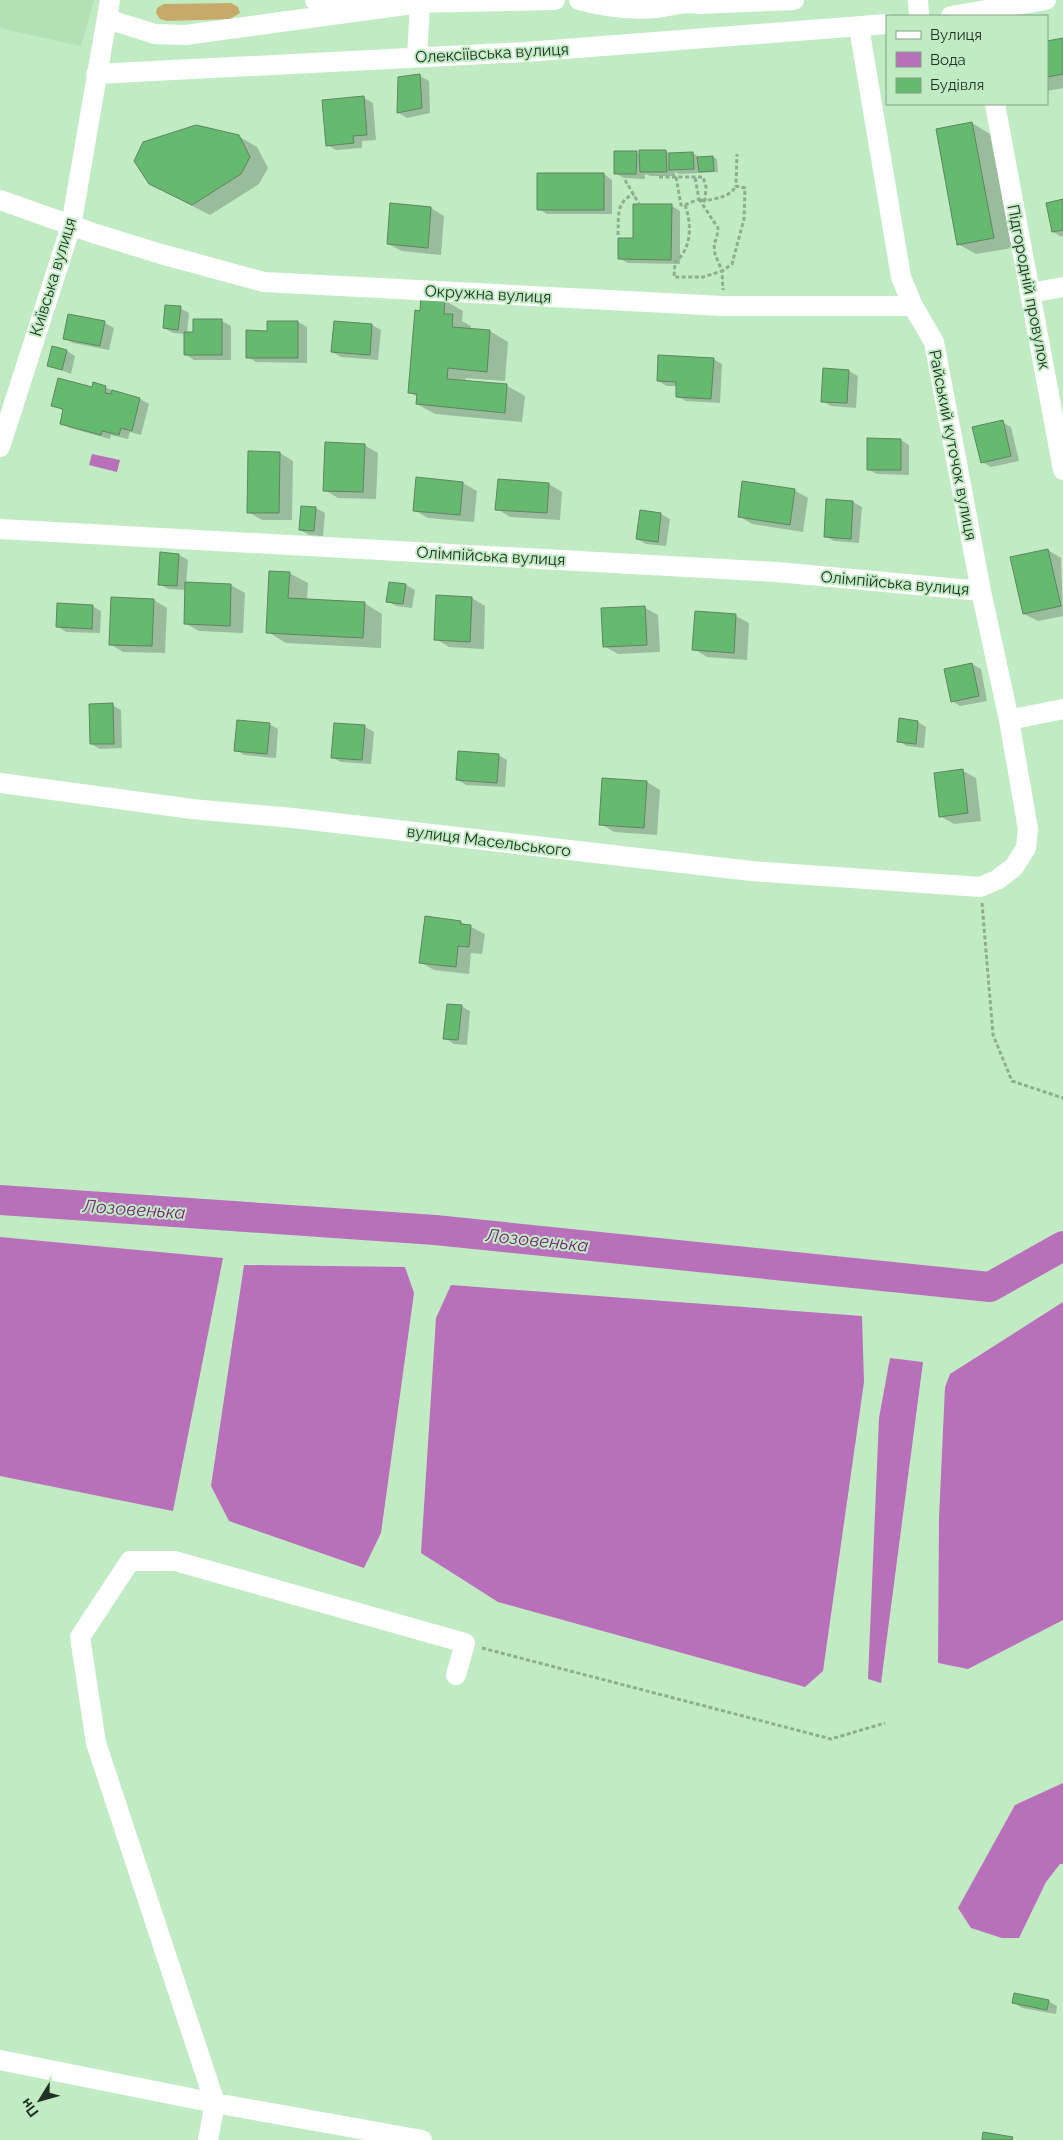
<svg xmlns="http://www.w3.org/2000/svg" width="1063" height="2140" viewBox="0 0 1063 2140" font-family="Raleway,sans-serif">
<rect width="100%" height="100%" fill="#c1ebc3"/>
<!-- built -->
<path fill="#b1e1b4" d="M0,0H94L81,46L0,28Z"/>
<!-- green -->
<path fill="#c7aa67" d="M231,3L238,7L240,13L230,19L167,21L160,19L156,13L157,8L164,4Z"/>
<!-- water -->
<path fill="#b970bb" d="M92,454L120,460L117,472L89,465Z
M0,1237L223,1258L173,1511L0,1476Z
M244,1265L405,1267L414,1293L381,1533L364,1568L229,1521L211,1486Z
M451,1285L862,1316L864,1382L823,1671L805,1687L498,1602L421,1553L436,1318Z
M1063,1302V1620L968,1669L938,1663L939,1518L945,1387L950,1374Z
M890,1358L923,1362L881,1683L868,1679L879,1418Z
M1063,1783V1864H1060L1046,1882L1019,1938H1002L971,1928L958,1908L1015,1805Z"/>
<!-- shadow -->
<path fill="#0003" d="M1063,39V88L1047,91V42Z
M420,76L429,81L430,113L407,118L399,113V78Z
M364,98L373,103L376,140L362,141V148L336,150L327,145Z
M972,123L990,134L1012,248L976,254L958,244Z
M238,136L257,147L268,168L259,184L210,215L169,194Z
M666,151L671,154L693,153L701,158L713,157L717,159L718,172L679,174L675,172V176H650L645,174V179L624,178L615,173L637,153L641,155Z
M604,174L612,180V214H547L539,209Z
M1063,200V236L1062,237L1053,232Z
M672,206L680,211V264L628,263L619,258Z
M431,208L444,216L441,255L402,251L388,244Z
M444,300L463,311L462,321L471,326V330L490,331L508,342L505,381L466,378L465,382L507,386L525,396L522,422L435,414L417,404L418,397L409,392L421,312Z
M180,308L189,313L187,333H194V321H222L231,326V360H194L185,354L186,334L173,333L164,328Z
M69,315L105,323L114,328L109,350L73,343L64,338Z
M268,322H298L307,327V363L256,362L248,357L268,332Z
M372,325L381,330L378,360L341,357L332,352Z
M67,351L75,356L71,374L49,365Z
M713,359L722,364L720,403L686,401L677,396V386H667L658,381Z
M849,371L858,376L856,408L831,406L822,401Z
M94,384L140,399L149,404L141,435L130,432L128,439L111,435L110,439L70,428L61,423L64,411L53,405L93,388Z
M1002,422L1011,427L1019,461L991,467L982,462Z
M901,440L909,445V475L877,474L868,469Z
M364,445L378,453L376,499L338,498L325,490Z
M280,453L293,461L292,520H262L248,512Z
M417,479L463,483L477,491L474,522L428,518L414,510Z
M499,480L549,484L562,492L560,520L510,517L497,509Z
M794,490L808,498L803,532L752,524L739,516Z
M827,500L853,502L862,507L859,543L834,541L825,536Z
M316,508L325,513L323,536L309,535L300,530Z
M661,514L670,519L666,546L646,544L637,539Z
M1048,550L1061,558L1063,616L1038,621L1024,614Z
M179,555L188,560L186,584L231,585L245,593L243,633L199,631L185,623L186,590L168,589L159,584Z
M289,573L308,583L307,600L364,603L382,614L381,648L286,643L268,632Z
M390,583L406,585L415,590L412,608L396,606L387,601Z
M472,598L485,606L484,649L449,647L436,639Z
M154,600L167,608L165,653L123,652L110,644Z
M92,606L101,611L100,633L66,632L57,626Z
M645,608L658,615L660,652L618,654L604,646Z
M696,613L736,616L749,623L747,660L707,657L694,649Z
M972,664L981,669L987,701L960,706L952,701Z
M112,705L121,710L122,748L100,749L91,744Z
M918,722L926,727L924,748L907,746L898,741Z
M269,724L278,729L276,758L244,755L236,750Z
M365,727L374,732L371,764L341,762L332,757Z
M498,755L507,760L505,787L466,785L458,780Z
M963,771L976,778L981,821L954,824L940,816Z
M647,782L660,790L657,835L614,832L601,824Z
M461,922L485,934L482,954L471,953L469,974L434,970L420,962Z
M461,1006L470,1011L467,1045L454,1044L445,1038Z
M1048,2001L1057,2006L1056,2014L1022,2008L1013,2002Z"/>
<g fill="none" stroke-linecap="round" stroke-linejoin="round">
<!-- river -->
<path stroke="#b970bb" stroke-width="30" d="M0,1200L435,1230L990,1287L1063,1246"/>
</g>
<!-- building -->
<path fill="#66ba6f" stroke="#5e8561" d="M1063,38V74L1047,77V41Z
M420,74L422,108L397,113L398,77Z
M364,96L367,135L353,136L354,143L326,146L322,100Z
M972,122L994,238L957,245L936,129Z
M196,125L239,135L250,157L241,174L192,205L149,184L134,161L143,142Z
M639,150H666L667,172H640Z
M614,151H637L636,174H614Z
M693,152L694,169L669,170V153Z
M713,156L714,171L699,172L697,157Z
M537,173H604V210H537Z
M1063,199V230L1052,232L1046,203Z
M390,203L431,207L428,248L387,244Z
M633,204H672L671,260L618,259V238H633Z
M421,297L445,299L444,314H453L452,327L490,330L487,372L448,368L447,379L507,384L505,413L416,404L417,394L408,393L415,310L420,311Z
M165,305L181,306L178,330L163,328Z
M68,314L105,321L100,346L63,339Z
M193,319H222V355H184V332H193Z
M267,321H298V358H246V330L267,331Z
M334,321L372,324L370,355L331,352Z
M52,346L67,350L62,370L47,366Z
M658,355L714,358L711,399L676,397V382L657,381Z
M823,368L849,370L847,403L821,402Z
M58,378L92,387L93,382L106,386L105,393L111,394L112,390L140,398L132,431L121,428L119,435L102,431L101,435L60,424L63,409L51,406Z
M1003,420L1011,456L981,463L972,427Z
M867,438L901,439V470H867Z
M325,442L365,444L363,492L323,491Z
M248,451L280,452L279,513H247Z
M416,477L463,482L460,515L413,511Z
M498,479L549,483L547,513L495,510Z
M742,481L795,489L790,525L738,517Z
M826,499L853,501L851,539L824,537Z
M301,506L316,507L314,531L299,530Z
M640,510L661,513L658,542L636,539Z
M1048,549L1061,606L1023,614L1010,557Z
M160,552L179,554L177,586L158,585Z
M269,571L290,572L288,598L365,602L363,638L266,633Z
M185,582L231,584L230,626L184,624Z
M389,582L406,584L403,604L386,602Z
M436,595L472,597L470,642L434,640Z
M111,597L154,599L152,646L109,645Z
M57,603L93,605L92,629L56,627Z
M645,606L647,645L603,647L601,608Z
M695,611L736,614L734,653L692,650Z
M972,663L979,696L951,702L944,669Z
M113,703L114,744H90L89,704Z
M899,718L918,721L916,744L897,742Z
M237,720L270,723L267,754L234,751Z
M334,723L365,725L362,760L331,758Z
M458,751L499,754L497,783L456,780Z
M963,769L968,813L939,817L934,773Z
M602,778L647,781L644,828L599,825Z
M425,916L461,921L460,924L471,925L469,947L458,946L456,967L419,963Z
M447,1004L462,1005L458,1040L443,1039Z
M1014,1993L1049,2000L1047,2010L1012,2003Z
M983,2132L1013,2137L1012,2140H982Z"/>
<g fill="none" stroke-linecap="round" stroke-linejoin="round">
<!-- path -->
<path stroke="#8cae8e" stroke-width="3" stroke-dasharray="4 2.5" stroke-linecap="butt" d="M659,177H703L706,187L705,201C717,198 730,197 736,186
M676,177L681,205H685C692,224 692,249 675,262L674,277H703L722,271L723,290
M625,180L639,204
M705,201L699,199L718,228L717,237L714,244L715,254L722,271L732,264L744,219L745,188L736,186L737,154
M685,205L699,199L695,177
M618,235C619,217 615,202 634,194
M982,903L993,1035L1012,1081L1063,1098
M482,1648L831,1739L885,1723"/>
<!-- minor -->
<path stroke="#fff" stroke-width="20" d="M315,0L356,2
M579,0C603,7 632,10 657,8C672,6 683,1 699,4L794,0
M918,0L919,16
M407,3L555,0
M951,16L1046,0
M107,19L155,34L185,35L420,3
M417,57L420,3
M96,74L526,52L887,24
M995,104L1063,470
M0,200L93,233L161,254L264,282L723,306H913
M1030,293L1063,287
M0,447L71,226L110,0
M0,529L777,572L981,591
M1009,720L1063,709
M0,783L192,809L293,818L751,871L980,887L997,880L1014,867L1026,848L1028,829L1009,720L981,591L934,342L913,306L901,277L859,27
M0,2060L215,2103L422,2140
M208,2140L215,2103L96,1743L80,1637L130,1561H175L465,1643L456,1675"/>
</g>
<g text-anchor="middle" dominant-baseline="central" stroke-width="4" stroke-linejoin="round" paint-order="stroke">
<!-- street labels -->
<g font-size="16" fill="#213222" stroke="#c1ebc3">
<text transform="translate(492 53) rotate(-3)">Олексіївська вулиця</text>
<text transform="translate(53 277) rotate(-73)">Київська вулиця</text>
<text transform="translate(1029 287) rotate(79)">Підгородній провулок</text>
<text transform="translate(488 294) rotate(3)">Окружна вулиця</text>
<text transform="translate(953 445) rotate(79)">Райський куточок вулиця</text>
<text transform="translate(491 556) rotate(3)">Олімпійська вулиця</text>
<text transform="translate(895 583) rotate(5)">Олімпійська вулиця</text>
<text transform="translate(489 841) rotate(7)">вулиця Масельського</text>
</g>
<!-- water labels -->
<g font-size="18" font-style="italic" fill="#741a78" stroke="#c1ebc3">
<text transform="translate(134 1209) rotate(4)">Лозовенька</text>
<text transform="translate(537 1240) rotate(6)">Лозовенька</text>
</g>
</g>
<!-- legend -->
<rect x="886" y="15" width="162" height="90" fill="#c1ebc3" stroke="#81a183"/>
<rect x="896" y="31" width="25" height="8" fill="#ffffff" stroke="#81a183"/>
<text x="930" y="40" font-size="15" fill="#213222">Вулиця</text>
<rect x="896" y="52" width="25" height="15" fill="#b970bb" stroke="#81a183"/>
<text x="930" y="65" font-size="15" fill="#213222">Вода</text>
<rect x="896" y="78" width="25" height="15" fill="#66ba6f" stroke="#81a183"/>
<text x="930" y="90" font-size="15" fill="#213222">Будівля</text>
<!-- north arrow -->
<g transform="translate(40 2100) rotate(233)" stroke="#c1ebc3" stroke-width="4" paint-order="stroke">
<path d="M0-4L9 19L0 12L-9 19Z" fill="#213222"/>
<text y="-8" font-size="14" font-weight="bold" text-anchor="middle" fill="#213222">Пн</text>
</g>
</svg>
